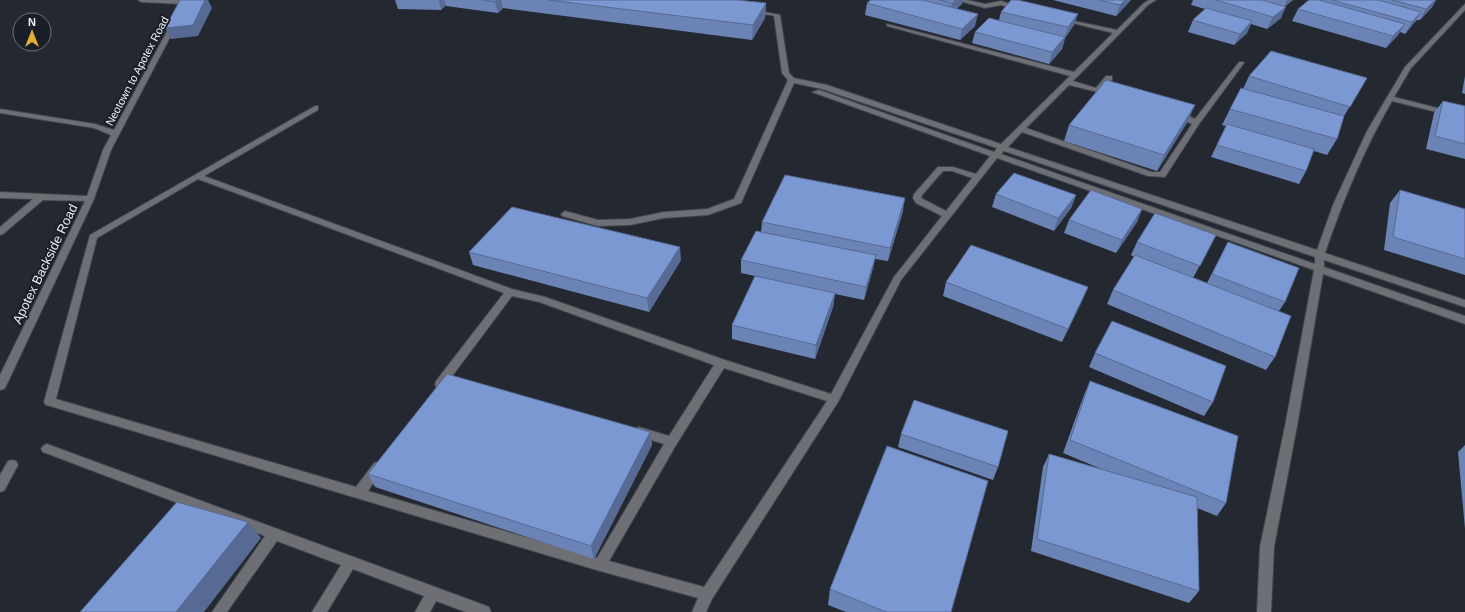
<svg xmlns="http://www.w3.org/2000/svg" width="1465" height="612" viewBox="0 0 1465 612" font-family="Arial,sans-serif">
<rect width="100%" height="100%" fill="#232831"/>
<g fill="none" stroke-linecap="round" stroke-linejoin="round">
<defs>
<path id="minor" d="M138,0H181L188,2L184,9L182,10L179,8L181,4L141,2Z
M956,0H967L985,4L1001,1L1022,8L1019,10L1001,5L985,8Z
M1149,0H1156L1148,5L1073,81L1096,88L1106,76H1112V80L1103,89L1114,92V96L1069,85L1026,128L1152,172H1160L1192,124L1175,116V112H1181L1195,119L1239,62H1243L1244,63L1199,124L1165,177L1148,176L1022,132L1008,147L1317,250L1333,205L1367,131L1405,67L1465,4V10L1411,68L1394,97L1465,115V119L1392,101C1364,149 1343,200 1325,253L1465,300V307L1324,260V267L1465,316V324L1323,274L1297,426L1274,547L1271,612H1257L1260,547L1285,426L1314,270L997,158L901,280L838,402L712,599L706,612H692L698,598L600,571L50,406L46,405L44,402L90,235L315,106H318V110L204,176L512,289L545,297L725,360L831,394L894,277L942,216L916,203L913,198L914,194L938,167H953L976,174L990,156L812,92L819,90L994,152L997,148L822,89L794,83L741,203L708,215L664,218L630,225L598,226L562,216L561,214L565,211L598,220L630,219L664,212L707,209L734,199L788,80L782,73L774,16L750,11V9L780,15L789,73L794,78L827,85L1001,144L1070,76L887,26V24L1074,72L1113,33L1060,20V18L1117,30L1144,3ZM1004,151L1315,257V264L1001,154ZM943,171H952L972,178L946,211L921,198L922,195ZM198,179L504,293L436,381L435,384L436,387H444L512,296L539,302L714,365L669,436L639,427L635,429L633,432L635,435L664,444L597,558L368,491L384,467L382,463L378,462L374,463L356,487L56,399L97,238ZM724,368L827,401L704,587L609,561L676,445Z
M175,20L178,22L111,150L94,199L6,386L4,389L0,390V375L85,201L43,200L3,234L0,235V227L33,199L0,198V192L87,196L103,150L111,135L94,128L0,113V109L95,124L114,130L172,22Z
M47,444L484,605L489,607L491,612H466L436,601L430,612H415L424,596L353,569L327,612H312L341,565L277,541L227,612H212L265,536L43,452L41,449L43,446Z
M12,460L16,461L18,465L4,491L0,492V475L8,461Z"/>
</defs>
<!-- minor casing -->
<use href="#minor" stroke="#3f444d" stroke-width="2"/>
<!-- minor -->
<use href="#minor" fill="#6d6f74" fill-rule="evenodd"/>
</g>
<!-- wall -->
<path fill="#6b83b5" d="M395,0H737L766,3L765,18L752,40L503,8L498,13L446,6V5L441,10L398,9Z
M871,0H963L962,4L956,9L975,26L960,40L865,15L867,3Z
M1053,0H1131L1116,16Z
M1193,0H1293L1284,7L1281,18L1267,29L1251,24L1247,33L1234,45L1188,32L1193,20L1205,9L1191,5Z
M1309,0H1436L1432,7L1420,20H1417L1414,23L1405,34L1400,32L1398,35L1386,48L1292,21L1298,9Z
M1001,12L1074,25L1065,38L1062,49L1049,64L972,43L975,32L999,20Z
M1249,76L1367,78L1344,116L1337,139L1327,155L1314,151L1306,171L1299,184L1211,157L1226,126L1222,125L1230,109L1243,89Z
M1465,76V94L1462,93Z
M1443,101L1465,106V159L1426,149L1434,113Z
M1188,121L1157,171L1064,141L1069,125Z
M1400,190L1465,209V275L1384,250L1390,203Z
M996,194L1076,195L1071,208L1054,231L992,207Z
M1142,209L1137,222L1116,253L1064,233L1069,220Z
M903,211L888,261L875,259L873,268L864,300L835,294L833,307L815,359L732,339V325L755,276L741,273V260L761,232L762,222Z
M1216,235L1193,278L1207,283L1228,242L1285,302L1279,311L1275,357L1266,370L1107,304L1113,290L1134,257L1131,255L1137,242Z
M469,252L681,260L649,312L473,265Z
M946,282L1088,287L1082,301L1062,342L943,296Z
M1095,353L1213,402L1204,416L1089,367Z
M1090,381L1226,503L1217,516L1197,508L1199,591L1189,603L1031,551L1043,467L1049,454L1106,471L1063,453L1084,395Z
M650,432L652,445L594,559L375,487L368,474Z
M901,434L998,467L993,480L898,447Z
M1465,445V529L1458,452Z
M830,589L951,612H846L828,605Z"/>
<!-- shaded-wall -->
<path fill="#576a94" d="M205,0H208L212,8L198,36L171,39L165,28Z
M439,0H444L446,5L441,10Z
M497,0H501L503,8L498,13L495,2Z
M956,0H963L962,4L950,15L952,3Z
M1125,0H1131L1116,16L1120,5Z
M1287,0H1293L1284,7Z
M1435,0H1436L1432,7L1420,20L1426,9Z
M766,3L765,18L752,40L753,25Z
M1286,7L1281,18L1267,29L1273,17Z
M1421,12L1414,23L1405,34L1412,22Z
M978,14L975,26L960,40L962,29Z
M1078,14L1074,25L1065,38L1062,49L1049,64L1052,52L1065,37L1068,27Z
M1252,21L1247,33L1234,45L1240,34Z
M1405,24L1398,35L1386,48L1393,36Z
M1195,105L1188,121L1157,171L1164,155Z
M1076,195L1071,208L1054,231L1058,218Z
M905,198L903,211L888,261L890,248Z
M1142,209L1137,222L1116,253L1122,240Z
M680,247L681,260L649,312L647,298Z
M876,255L873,268L864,300L866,287Z
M1088,287L1082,301L1062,342L1068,329Z
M835,293L833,307L815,359L816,345Z
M650,432L652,445L594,559L591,546Z
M248,522L261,538L204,612H176Z"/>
<!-- building -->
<path fill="#7c98d3" stroke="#576a94" d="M180,0H205L193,25L165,28Z
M482,0H497L495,2Z
M549,0H737L766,3L753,25Z
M871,0H922L978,14L962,29L867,3Z
M939,0H956L952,3Z
M1011,0H1018L1078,14L1068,27L1001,12Z
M1099,0H1125L1120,5Z
M1216,0H1262L1286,7L1273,17Z
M1309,0H1319L1405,24L1393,36L1298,9Z
M1332,0H1378L1421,12L1412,22Z
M1392,0H1435L1426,9Z
M1206,8L1252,21L1240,34L1193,20Z
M989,18L1065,37L1052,52L975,32Z
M1271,51L1367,78L1350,107L1249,76Z
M1106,80L1195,105L1164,155L1069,125Z
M1241,88L1344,116L1337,139L1230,109Z
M1443,101L1465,106V144L1435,136Z
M1227,124L1314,149L1306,171L1217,145Z
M1014,173L1076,195L1058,218L996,194Z
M785,175L905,198L890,248L762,222Z
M1091,190L1142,209L1122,240L1069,220Z
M1400,190L1465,209V259L1393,237Z
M512,207L680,247L647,298L469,252Z
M1155,213L1216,235L1200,266L1137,242Z
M756,231L876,255L866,287L741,260Z
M1228,242L1299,268L1285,302L1212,274Z
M971,245L1088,287L1068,329L946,282Z
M1135,255L1291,316L1275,357L1113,290Z
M755,276L835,293L816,345L732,325Z
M1112,321L1226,366L1213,402L1095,353Z
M447,374L650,432L591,546L368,474Z
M1090,381L1238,436L1226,503L1070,440Z
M914,400L1008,431L998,467L901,434Z
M887,446L988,481L951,612H886L830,589Z
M1049,454L1197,497L1199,591L1037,539Z
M177,502L248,522L176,612H80Z"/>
<g text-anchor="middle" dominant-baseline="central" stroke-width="4" stroke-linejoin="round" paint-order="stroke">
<!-- far-street labels -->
<g font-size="11" fill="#edf0f6" stroke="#1a1e27">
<text transform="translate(137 71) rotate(-62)">Neotown to Apotex Road</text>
</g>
<!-- street labels -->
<g font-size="13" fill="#edf0f6" stroke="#1a1e27">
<text transform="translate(45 264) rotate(-64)">Apotex Backside Road</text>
</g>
</g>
<!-- north arrow -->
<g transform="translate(32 32)"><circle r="19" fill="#1a1e27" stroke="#6e727a"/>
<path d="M0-3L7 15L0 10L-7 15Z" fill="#e2af34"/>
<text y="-6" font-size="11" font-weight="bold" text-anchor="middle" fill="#edf0f6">N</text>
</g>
</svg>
